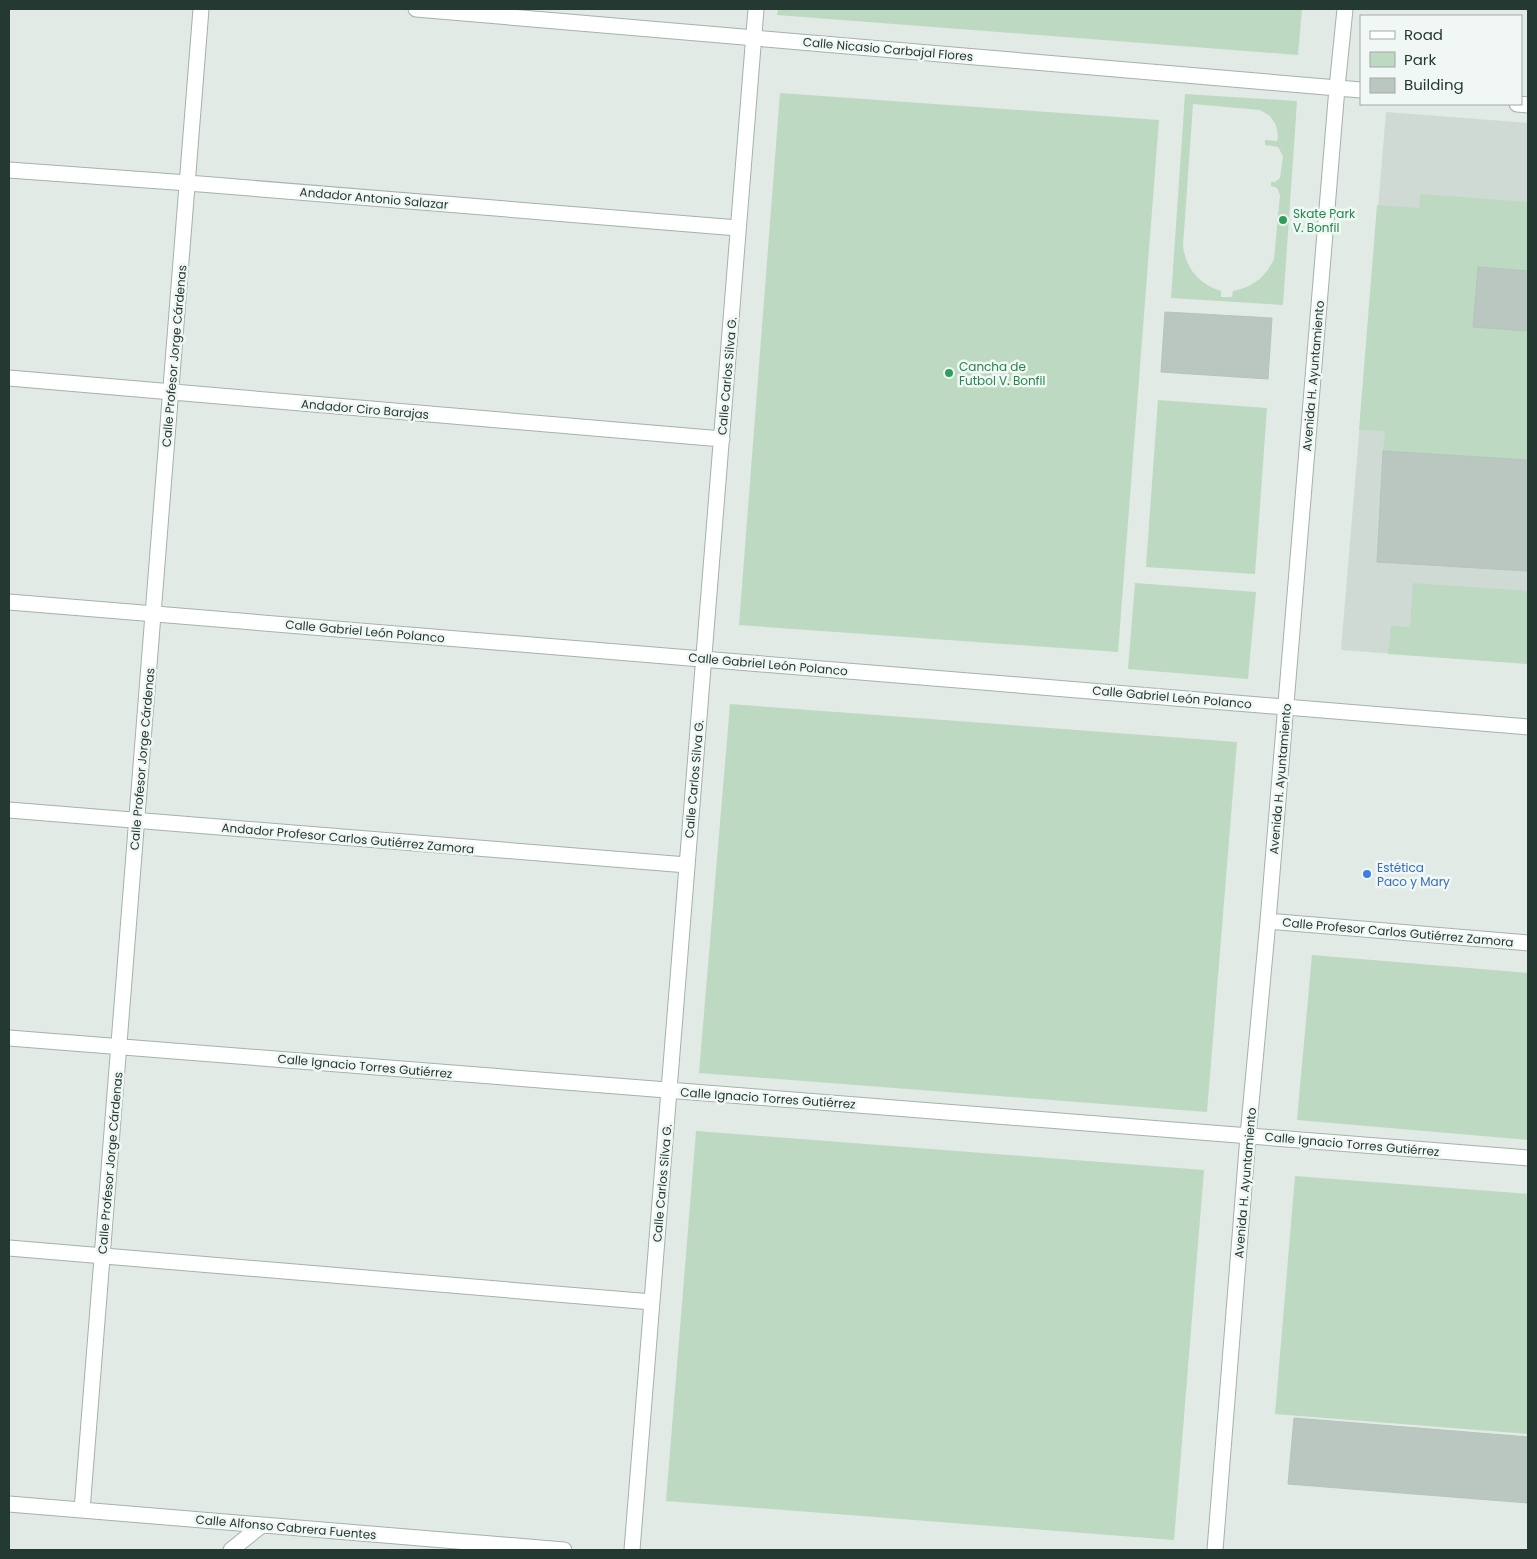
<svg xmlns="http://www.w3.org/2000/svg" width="1537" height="1559" viewBox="0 0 1537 1559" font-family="Poppins,sans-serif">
<rect width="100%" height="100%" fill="#e1eae5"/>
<!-- built -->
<path fill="#d0dad4" d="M1386,112L1528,123V664L1341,650Z"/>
<!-- green -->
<path fill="#bdd9c2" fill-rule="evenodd" d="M778,9H1302L1298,55L777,15Z
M780,93L1159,120L1118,652L739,625Z
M1185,94L1297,101L1283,305L1171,298ZM1193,104L1260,110L1270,116L1276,125L1278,136L1277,141L1265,140V145L1278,147L1283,156L1280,178L1275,182H1271V186L1277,188L1280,195L1274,259C1266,277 1252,288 1233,291L1232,297H1221V291C1199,284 1186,269 1183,246Z
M1420,194L1528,202V271L1478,267L1473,326L1528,331V460L1383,451L1385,431L1359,430L1377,205L1419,208Z
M1158,400L1267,408L1255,574L1146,567Z
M1135,583L1256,592L1248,679L1128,669Z
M1413,583L1528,591V664L1388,654L1391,626L1410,627Z
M730,704L1237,742L1207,1112L699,1073Z
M1312,955L1528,973V1140L1297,1120Z
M696,1131L1204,1170L1174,1540L666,1501Z
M1295,1176L1528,1194V1434L1275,1414Z"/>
<!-- building -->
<path fill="#bac7c1" stroke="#b5c3bc" d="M1478,267L1528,271V331L1473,327Z
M1165,312L1272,318L1268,379L1161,372Z
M1383,451L1528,460V571L1377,562Z
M1294,1418L1528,1437V1503L1288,1484Z"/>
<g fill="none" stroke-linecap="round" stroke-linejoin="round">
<defs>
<path id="minor" d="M416,9L1361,90
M1517,104L1528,105
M9,170L188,183L738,228
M9,378L722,439
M9,602L1528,727
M9,810L687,865
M1268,921L1528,943
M9,1038L1528,1158
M9,1248L652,1302
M9,1504L564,1550
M82,1510L201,9
M231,1550L262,1525
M632,1550L756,9
M1215,1550L1248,1136L1268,921L1337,88L1345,9"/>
</defs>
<!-- minor casing -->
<use href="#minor" stroke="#a5b1ab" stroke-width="17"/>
<!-- minor -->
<use href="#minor" stroke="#fff" stroke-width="15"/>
</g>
<!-- markers -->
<g fill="#2e9e5b" stroke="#f1f7f4" stroke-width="2">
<circle cx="1283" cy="220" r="5"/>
<circle cx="949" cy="373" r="5"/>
</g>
<circle fill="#3f7fe0" stroke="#f1f7f4" stroke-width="2" cx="1367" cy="874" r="5"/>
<g text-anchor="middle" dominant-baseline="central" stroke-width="5" stroke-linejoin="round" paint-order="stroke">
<!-- street labels -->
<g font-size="12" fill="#243931" stroke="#f1f7f4">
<text transform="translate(888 49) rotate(5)">Calle Nicasio Carbajal Flores</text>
<text transform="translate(374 198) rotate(5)">Andador Antonio Salazar</text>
<text transform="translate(174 356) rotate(-85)">Calle Profesor Jorge Cárdenas</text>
<text transform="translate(727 376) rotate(-85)">Calle Carlos Silva G.</text>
<text transform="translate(1313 376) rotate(-85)">Avenida H. Ayuntamiento</text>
<text transform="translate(365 409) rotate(5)">Andador Ciro Barajas</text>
<text transform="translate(365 631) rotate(5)">Calle Gabriel León Polanco</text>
<text transform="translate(768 664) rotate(5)">Calle Gabriel León Polanco</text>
<text transform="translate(1172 697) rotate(5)">Calle Gabriel León Polanco</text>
<text transform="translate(142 759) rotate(-85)">Calle Profesor Jorge Cárdenas</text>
<text transform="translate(694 779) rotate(-85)">Calle Carlos Silva G.</text>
<text transform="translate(1280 779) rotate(-85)">Avenida H. Ayuntamiento</text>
<text transform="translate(348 838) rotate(5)">Andador Profesor Carlos Gutiérrez Zamora</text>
<text transform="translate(1398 932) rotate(5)">Calle Profesor Carlos Gutiérrez Zamora</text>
<text transform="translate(365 1066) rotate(5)">Calle Ignacio Torres Gutiérrez</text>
<text transform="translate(768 1098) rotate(4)">Calle Ignacio Torres Gutiérrez</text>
<text transform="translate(1352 1144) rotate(5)">Calle Ignacio Torres Gutiérrez</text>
<text transform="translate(110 1163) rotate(-85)">Calle Profesor Jorge Cárdenas</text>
<text transform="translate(662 1183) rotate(-85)">Calle Carlos Silva G.</text>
<text transform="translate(1245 1183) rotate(-85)">Avenida H. Ayuntamiento</text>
<text transform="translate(286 1527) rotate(5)">Calle Alfonso Cabrera Fuentes</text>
</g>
<!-- leisure labels -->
<g font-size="12" fill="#27864d" stroke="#f1f7f4" text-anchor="start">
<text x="1293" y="213">Skate Park<tspan x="1293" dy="14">V. Bonfil</tspan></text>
<text x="959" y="366">Cancha de<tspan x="959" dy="14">Futbol V. Bonfil</tspan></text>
</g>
<!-- shop labels -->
<g font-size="12" fill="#366cbe" stroke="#f1f7f4" text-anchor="start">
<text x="1377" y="867">Estética<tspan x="1377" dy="14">Paco y Mary</tspan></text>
</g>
</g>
<!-- border -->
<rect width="1537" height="1559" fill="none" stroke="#243931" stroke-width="20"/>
<!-- legend -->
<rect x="1360" y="15" width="162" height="90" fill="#f1f7f4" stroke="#9faba6"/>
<rect x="1370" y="31" width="25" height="8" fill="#ffffff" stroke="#9faba6"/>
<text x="1404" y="40" font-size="15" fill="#243931">Road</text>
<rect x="1370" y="52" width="25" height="15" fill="#bdd9c2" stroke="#9faba6"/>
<text x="1404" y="65" font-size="15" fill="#243931">Park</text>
<rect x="1370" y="78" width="25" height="15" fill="#bac7c1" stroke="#9faba6"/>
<text x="1404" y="90" font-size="15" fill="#243931">Building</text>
</svg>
